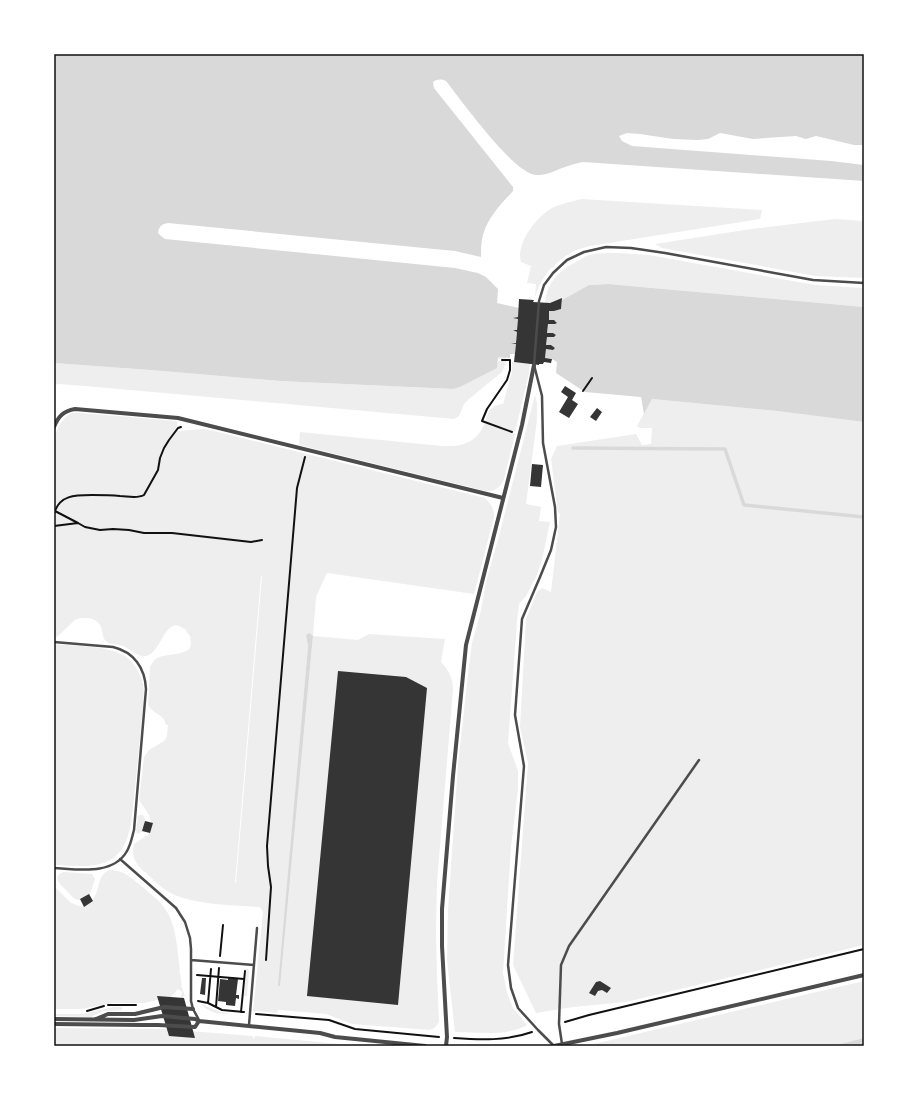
<svg xmlns="http://www.w3.org/2000/svg" width="918" height="1100" viewBox="0 0 918 1100" font-family="Rubik,sans-serif">
<rect width="100%" height="100%" fill="#fff"/>
<!-- green -->
<path fill="#eee" fill-rule="evenodd" d="M582,199L597,200L762,210L760,219L590,246L576,250L564,257L548,271L540,284L535,297L536,284L527,283L531,266L521,262C516,245 533,222 546,212C556,204 570,202 582,199Z
M835,219L864,221V278L816,276L662,248L655,244L751,229Z
M617,253L649,255L815,285L864,288V307L608,284L589,285L562,300L561,309L545,308C545,285 557,271 578,261C581,259 585,256 589,255C598,253 607,253 617,253Z
M498,357H506L505,365L502,372L469,399L464,404L459,416L454,419L85,386L58,384L54,385V363L150,370L280,381L452,389L460,387L496,368L498,361H502V359H498Z
M512,362L530,364L529,373L515,432L502,427V429L515,434L504,479C501,487 495,492 486,491L299,445L300,432L442,446C463,447 476,443 485,423L494,426V424L485,421L486,420C488,410 493,405 503,404L512,372Z
M535,395L537,404V420L526,504L541,507L539,521L550,522L542,560L536,577L526,596L519,604L517,621L508,743L518,771V789L511,847L503,973L507,993L513,1008L527,1025C506,1037 478,1032 455,1032L447,960L448,910L458,765L468,674L472,643L481,610L486,582L499,536Z
M652,399L777,411L864,422V945L626,1002L573,1007L536,1013L513,965L528,763L520,727L526,619L537,592L542,588L551,592L560,514L558,512L551,459L557,446L636,434L642,445L651,444L652,428H640L637,426Z
M72,413H81L177,421L178,431L204,429L214,431L485,498C491,504 494,508 494,517L474,594L327,573L316,597L313,636L358,640L369,634L445,639L441,662C449,670 453,679 453,690L437,882L436,930L437,976L439,1021C437,1026 435,1028 430,1030L352,1024L326,1014L278,1010L277,1013L253,1011L263,912L260,907C232,905 190,905 167,891C159,886 153,879 146,873C137,866 130,856 134,844L149,834L152,823L151,822L149,815L139,800L144,757L149,750L164,741L167,736L168,725H166C164,713 152,715 148,704L150,667C152,664 153,661 156,659C164,652 197,658 190,639L191,638L185,629H184C163,611 161,665 139,655C133,653 129,648 123,646C118,644 110,645 106,641C102,638 103,632 101,627C97,617 83,616 75,620L59,635L54,639V438C58,427 61,419 72,413ZM261,576H262L236,883H235ZM311,634L313,637L280,986L292,830L308,646L306,635Z
M54,644C74,646 110,646 125,656C135,663 140,673 143,684C145,698 142,713 141,727C138,759 135,791 131,824C122,871 94,867 54,865Z
M140,815H143L145,820L143,831L138,834L136,832L138,816Z
M111,870C125,871 130,877 140,885C148,892 157,898 163,906C177,923 177,949 180,971H178L180,972L182,988L185,996H183V998H181L182,992L178,989L171,997L144,1003H113L81,1009H54V886L71,903L82,907L93,901L92,900C101,891 96,873 111,870Z
M64,872L92,874L95,879L90,894C87,896 82,900 79,900C74,900 69,893 66,890C60,884 51,876 64,872Z
M244,969H248L249,971L247,996H244L246,970Z
M864,981V1038L832,1046H585Z
M201,1004L221,1012L229,1014C219,1014 208,1013 201,1004Z
M114,1007H122V1010L103,1011L91,1017L54,1016V1014H82Z
M54,1028L164,1029L253,1036V1038L254,1039L255,1036L361,1046H54Z"/>
<!-- water -->
<path fill="#d9d9d9" d="M54,54H864V145H854L816,136L806,139L796,136L753,139L720,133L708,139L698,140L673,139L640,134L627,133L619,136L622,141L632,146L831,161L864,165V181L583,162C578,163 573,164 568,166C558,169 547,176 536,175C514,174 461,100 446,81C440,79 438,79 433,82L434,88L513,187V191C501,204 488,217 483,235C481,242 481,250 481,257L455,251L168,223C162,224 159,226 158,233L161,236L165,239L455,268L478,273L486,277L498,289L497,303L519,308L518,317L514,318L518,319L517,330H513L517,332L516,343H512L516,344L515,354H510V358L498,357L497,368L460,387L453,389L280,381L150,370L54,363Z
M608,284L864,307V422L777,411L652,399L644,414L641,397L585,392L556,373L557,362L550,358H545L546,349L553,350L555,348L551,345H546L547,337H554L556,335L553,333H547L548,324H555L557,323L554,320H549V311H554L561,309L562,300L589,285Z
M309,633L312,635L313,636L280,986H278L308,646L306,635Z
M864,1038V1046H832Z"/>
<g fill="none" stroke-linecap="round" stroke-linejoin="round">
<!-- stream -->
<path stroke="#d9d9d9" stroke-width="3.5" d="M573,448L725,449L744,505L864,517"/>
</g>
<!-- building -->
<path fill="#353535" d="M562,298L561,309L554,311H549V320H554L557,323L555,324H548L547,333H553L556,335L554,337H547L546,345H551L555,348L553,350L546,349L545,358L552,359L551,363L544,362L543,364H539V365L514,362L516,344L511,343H516L517,332L513,330H517L518,319L513,318L518,317L519,299L534,300L533,302L550,303Z
M565,386L576,393L572,400L578,404L569,418L559,412L568,397L561,392Z
M597,408L602,412L596,421L590,417Z
M532,464L543,465L541,487L530,486Z
M338,671L406,677L427,688L398,1005L307,996Z
M145,821L153,823L150,833L142,831Z
M89,894L93,901L84,907L80,899Z
M202,978H206L205,995L200,994Z
M228,978L238,979L236,995H239V999L236,998L235,1006L226,1005V1002L218,1001L220,979L228,980Z
M600,981L611,988L607,993L602,990L598,991L595,996L589,993L596,982Z
M157,996L184,998L195,1038L169,1036Z"/>
<g fill="none" stroke-linecap="round" stroke-linejoin="round">
<!-- path -->
<path stroke="#111" stroke-width="2" d="M502,360H510V370L507,380L487,409L482,421L512,432
M583,391L592,378
M55,511L78,523
M54,514C59,495 75,495 92,495C101,495 110,495 120,496C127,496 137,499 144,495L158,470L160,458L164,448L169,440L178,428L181,427
M54,526L78,523L85,527L100,530L113,529L129,530L144,533H172L251,542L262,540
M220,956L223,925
M266,960L271,887L268,866L267,846L297,488L305,457
M197,975L244,979
M198,1001L208,1003L222,1010L244,1012
M208,1003L211,969
M108,1005H136
M216,1007L219,968
M87,1011L104,1006
M241,1012L245,971
M256,1014L329,1020L355,1029L439,1037
M565,1022L589,1015L864,949
M454,1038C480,1040 507,1041 532,1032"/>
<!-- service -->
<path stroke="#4c4c4c" stroke-width="2.5" d="M54,642L113,647C134,652 145,668 146,689L134,830C132,837 131,844 127,851C113,876 77,869 54,868
M120,859L176,908L185,922L190,938L191,949V1001L193,1009L199,1020
M191,960L254,965
M249,1025L257,928
M562,1044L559,1024L561,965L569,946L699,760
M554,1046L538,1030L518,1008L511,988L508,965L524,766L515,715L522,619L540,577L551,550L556,527L555,507L543,443L542,396L534,365L539,301L544,285L553,273L567,260L584,252L606,247L631,248L665,253L813,280L864,283"/>
<!-- minor -->
<path stroke="#4c4c4c" stroke-width="4" d="M54,427C58,417 63,411 75,409L178,418L503,498
M54,1019L134,1020L162,1016L195,1019L199,1021L320,1033L335,1037L425,1046
M96,1019L108,1014H135L164,1007L193,1009
M54,1024L142,1025H158L195,1027L199,1021
M446,1046L447,1037L442,946V909L453,776L466,645L522,425L534,365
M554,1046L617,1033L864,975"/>
</g>
<!-- border -->
<rect width="918" height="1100" fill="none" stroke="#ffffff" stroke-width="110"/>
<rect x="55" y="55" width="808" height="990" fill="none" stroke="#111" stroke-width="1.5"/>
</svg>
